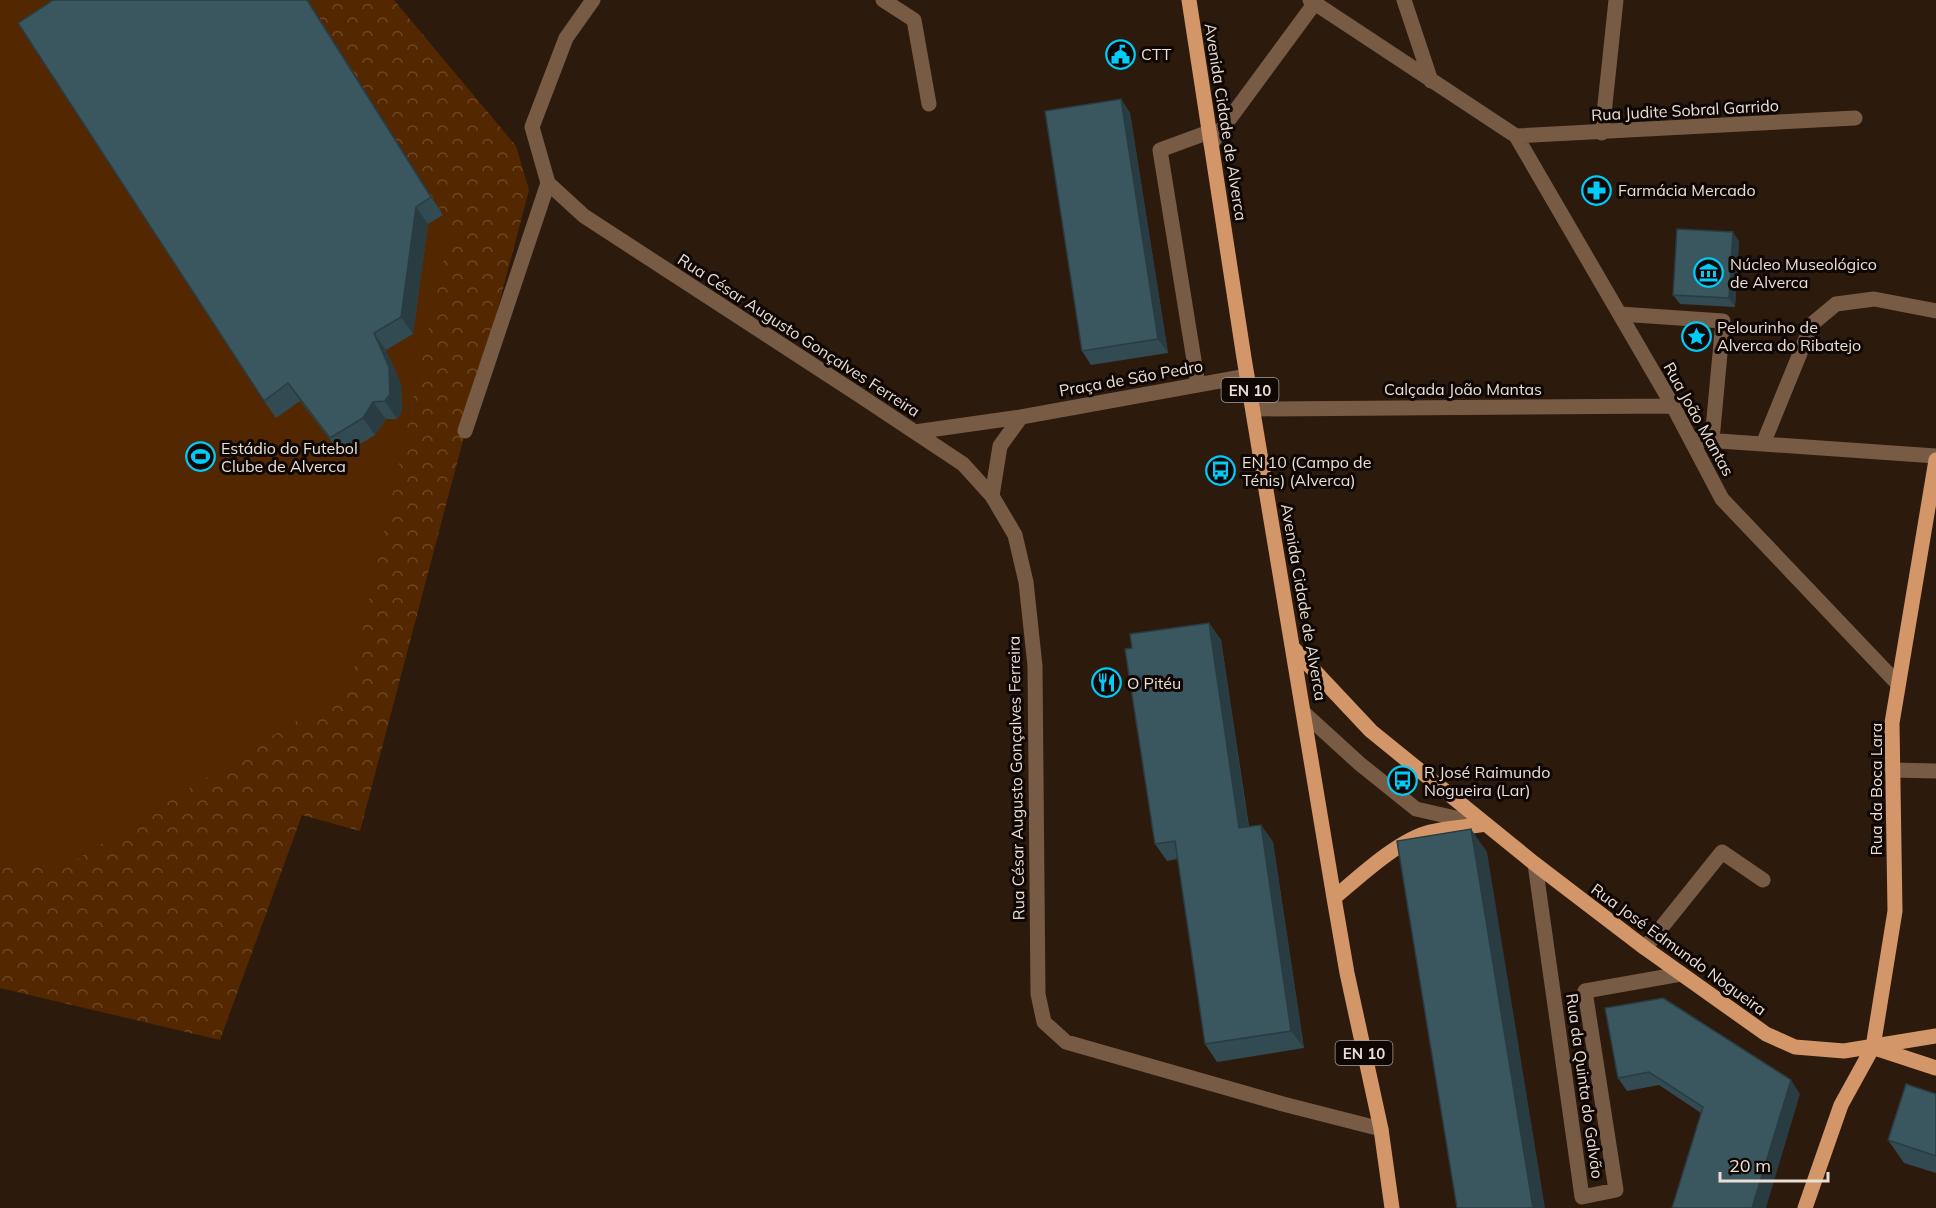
<svg xmlns="http://www.w3.org/2000/svg" width="1936" height="1208" viewBox="0 0 1936 1208" font-family="Mulish,sans-serif">
<defs>
<pattern id="park-crowns" width="20" height="18" patternUnits="userSpaceOnUse" patternTransform="scale(1.5)"><rect width="20" height="18" fill="#532800"/><path d="M2 6a3 3 0 1 1 6 0M12 15a3 3 0 1 1 6 0" fill="none" stroke="#6c4724"/></pattern>
</defs>
<rect width="100%" height="100%" fill="#2c1a0d"/>
<!-- park -->
<path fill="url(#park-crowns)" d="M0,0H394L516,146L529,190L360,831L302,815L220,1040L0,988Z"/>
<!-- pitch -->
<path fill="#532800" d="M0,0H308L451,227L350,687L68,865H0Z"/>
<g fill="none" stroke-linecap="round" stroke-linejoin="round">
<!-- minor -->
<path stroke="#785b45" stroke-width="15" d="M593,0L566,38L532,127L548,183L584,216L859,395L963,464L992,496L1015,535L1026,582L1035,666L1038,994L1044,1022L1066,1042L1283,1104L1381,1129
M883,0L914,20L929,104
M1310,0L1516,136L1673,406L1722,499L1898,684
M1404,0L1431,81
M1602,133L1616,0
M1516,136L1855,118
M1211,144L1317,0
M1620,314L1723,321L1712,440
M1198,385L1160,150L1209,132
M1253,409L1673,406
M465,431L548,183
M915,432L1021,417L1247,376
M1691,439L1936,456
M1763,444L1812,324L1836,304L1874,299L1936,311
M992,496L1000,446L1021,417
M1304,713L1360,764L1416,809L1482,824
M1892,770L1936,771
M1535,864L1582,1197L1616,1190L1585,991L1681,974
M1645,948L1722,852L1763,880"/>
<!-- major -->
<path stroke="#d39668" stroke-width="15" d="M1189,0L1244,358L1334,898L1347,973L1381,1129L1392,1208
M1293,648L1371,731L1535,864L1645,948L1766,1034L1795,1047L1844,1051L1936,1036
M1334,898C1359,877 1398,840 1430,832C1448,828 1467,827 1485,824
M1875,1048L1936,1068
M1805,1208L1841,1105L1873,1047L1895,911L1892,723L1936,460"/>
</g>
<!-- wall -->
<path fill="#324a52" d="M308,0L443,215L428,224L413,334L386,350L401,384L402,411L397,419H386L375,435L342,455L300,401L276,418L264,401Z
M1121,99L1130,113L1168,353L1091,365L1082,351Z
M1739,241L1735,307L1680,304L1673,295Z
M1209,623L1221,640L1249,826L1261,825L1273,842L1304,1048L1217,1062L1205,1044L1178,859L1167,861L1155,844L1132,648Z
M1605,1008L1800,1094L1701,1113L1659,1085L1627,1091L1618,1078Z
M1936,1094V1173L1904,1163L1888,1140Z"/>
<!-- shaded-wall -->
<path fill="#293c42" d="M307,0H308L443,215L431,197Z
M1121,99L1130,113L1168,353L1158,339Z
M416,207L428,224L413,334L401,317Z
M1733,232L1739,241L1735,307L1729,298Z
M374,333L386,350L401,384L402,411L397,419L385,401Z
M373,402L386,419L375,435L363,418Z
M1209,623L1221,640L1251,845L1239,828Z
M1261,825L1273,842L1304,1048L1291,1031Z
M1471,829L1487,852L1545,1208H1533Z
M1791,1080L1800,1094L1766,1208H1752Z"/>
<!-- building -->
<path fill="#3a565f" stroke="#293c42" stroke-width="1.5" d="M53,0H307L431,197L416,207L401,317L374,333L389,367L390,394L385,401L373,402L363,418L330,438L288,383L264,401L18,23Z
M1121,99L1158,339L1082,351L1045,111Z
M1677,229L1733,232L1729,298L1673,295Z
M1209,623L1239,828L1261,825L1291,1031L1205,1044L1175,841L1155,844L1125,649L1132,648L1130,634Z
M1471,829L1533,1208H1457L1397,841Z
M1663,998L1791,1080L1752,1208H1672L1703,1107L1649,1072L1618,1078L1605,1008Z
M1906,1084L1936,1094V1156L1888,1140Z"/>
<!-- icons -->
<defs>
<symbol id="civic-ring" viewBox="-11 -11 22 22"><circle r="9.5" fill="#0f0703" stroke="#00cbf9" stroke-width="1.5"/><path d="M-.6-6.5H3V-4.5H.6V-3L4-1V1h2V6H-6V1h2V-1L-.6-3ZM-1.2 2.5V6h2.4V2.5Z" fill="#00cbf9"/></symbol>
<symbol id="pharmacy-ring" viewBox="-11 -11 22 22"><circle r="9.5" fill="#0f0703" stroke="#00cbf9" stroke-width="1.5"/><path d="M-2-6h4v4h4v4h-4v4h-4v-4h-4v-4h4Z" fill="#00cbf9"/></symbol>
<symbol id="museum-ring" viewBox="-11 -11 22 22"><circle r="9.5" fill="#0f0703" stroke="#00cbf9" stroke-width="1.5"/><path d="M0-6L6-3V-2H-6V-3ZM-5-1h2V3h-2ZM-1-1h2V3h-2ZM3-1h2V3H3ZM-6 4H6V6H-6Z" fill="#00cbf9"/></symbol>
<symbol id="sight-ring" viewBox="-11 -11 22 22"><circle r="9.5" fill="#0f0703" stroke="#00cbf9" stroke-width="1.5"/><path d="M0-6L1.8-2.2L6-1.7L2.9 1.2L3.7 5.4L0 3.3L-3.7 5.4L-2.9 1.2L-6-1.7L-1.8-2.2Z" fill="#00cbf9"/></symbol>
<symbol id="stadium-ring" viewBox="-11 -11 22 22"><circle r="9.5" fill="#0f0703" stroke="#00cbf9" stroke-width="1.5"/><path d="M0-5a6.5 5 0 1 0 0 10a6.5 5 0 1 0 0-10ZM-3.5-1.8h7v3.6h-7Z" fill="#00cbf9"/></symbol>
<symbol id="bus-ring" viewBox="-11 -11 22 22"><circle r="9.5" fill="#0f0703" stroke="#00cbf9" stroke-width="1.5"/><path d="M-5-6H5V4H4V6H2V4H-2V6H-4V4H-5ZM-3.5-4V0h7V-4ZM-3.5 1.2v1.5H-2V1.2ZM2 1.2v1.5H3.5V1.2Z" fill="#00cbf9"/></symbol>
<symbol id="restaurant-ring" viewBox="-11 -11 22 22"><circle r="9.5" fill="#0f0703" stroke="#00cbf9" stroke-width="1.5"/><path d="M-5-6h1v4h1v-4h1v4h1v-4h1v5L-1.5 .5V6h-2V.5L-5-1ZM5-6V6H3V1.5H1.5Q1.5-4 5-6Z" fill="#00cbf9"/></symbol>
</defs>
<g fill-rule="evenodd">
<use href="#civic-ring" x="1104" y="38" width="33" height="33"/>
<use href="#pharmacy-ring" x="1580" y="174" width="33" height="33"/>
<use href="#museum-ring" x="1692" y="256" width="33" height="33"/>
<use href="#sight-ring" x="1680" y="320" width="33" height="33"/>
<use href="#stadium-ring" x="184" y="440" width="33" height="33"/>
<use href="#bus-ring" x="1204" y="454" width="33" height="33"/>
<use href="#restaurant-ring" x="1090" y="666" width="33" height="33"/>
<use href="#bus-ring" x="1386" y="764" width="33" height="33"/>
</g>
<g text-anchor="middle" dominant-baseline="central" stroke-width="6" stroke-linejoin="round" paint-order="stroke">
<!-- shield labels -->
<g fill="#0f0703" stroke="#a89e96" stroke-width="1.5">
<rect x="1221.5" y="378" width="57" height="24" rx="4.5"/>
<rect x="1335.5" y="1041" width="57" height="24" rx="4.5"/>
</g>
<g font-size="15" font-weight="bold" fill="#eaded5">
<text x="1250" y="390">EN 10</text>
<text x="1364" y="1053">EN 10</text>
</g>
<!-- poi labels -->
<g font-size="16" fill="#eaded5" stroke="#0f0703" text-anchor="start">
<text x="1141" y="54">CTT</text>
<text x="1618" y="190">Farmácia Mercado</text>
<text x="1730" y="264">Núcleo Museológico<tspan x="1730" dy="18">de Alverca</tspan></text>
<text x="1717" y="327">Pelourinho de<tspan x="1717" dy="18">Alverca do Ribatejo</tspan></text>
<text x="221" y="448">Estádio do Futebol<tspan x="221" dy="18">Clube de Alverca</tspan></text>
<text x="1242" y="462">EN 10 (Campo de<tspan x="1242" dy="18">Ténis) (Alverca)</tspan></text>
<text x="1127" y="683">O Pitéu</text>
<text x="1424" y="772">R José Raimundo<tspan x="1424" dy="18">Nogueira (Lar)</tspan></text>
</g>
<!-- street labels -->
<g font-size="16" fill="#eaded5" stroke="#0f0703">
<text transform="translate(1685 110) rotate(-3)">Rua Judite Sobral Garrido</text>
<text transform="translate(1226 122) rotate(81)">Avenida Cidade de Alverca</text>
<text transform="translate(799 335) rotate(33)">Rua César Augusto Gonçalves Ferreira</text>
<text transform="translate(1131 378) rotate(-10)">Praça de São Pedro</text>
<text x="1463" y="389">Calçada João Mantas</text>
<text transform="translate(1699 419) rotate(61)">Rua João Mantas</text>
<text transform="translate(1304 602) rotate(80)">Avenida Cidade de Alverca</text>
<text transform="translate(1016 778) rotate(-91)">Rua César Augusto Gonçalves Ferreira</text>
<text transform="translate(1876 789) rotate(-90)">Rua da Boca Lara</text>
<text transform="translate(1679 949) rotate(36)">Rua José Edmundo Nogueira</text>
<text transform="translate(1585 1086) rotate(82)">Rua da Quinta do Galvão</text>
</g>
</g>
<!-- scale -->
<path d="M1720 1172v9h108v-9" fill="none" stroke="#eaded5" stroke-width="3"/>
<text x="1729" y="1172" font-size="18" fill="#eaded5" stroke="#0f0703" stroke-width="4.5" paint-order="stroke">20 m</text>
</svg>
